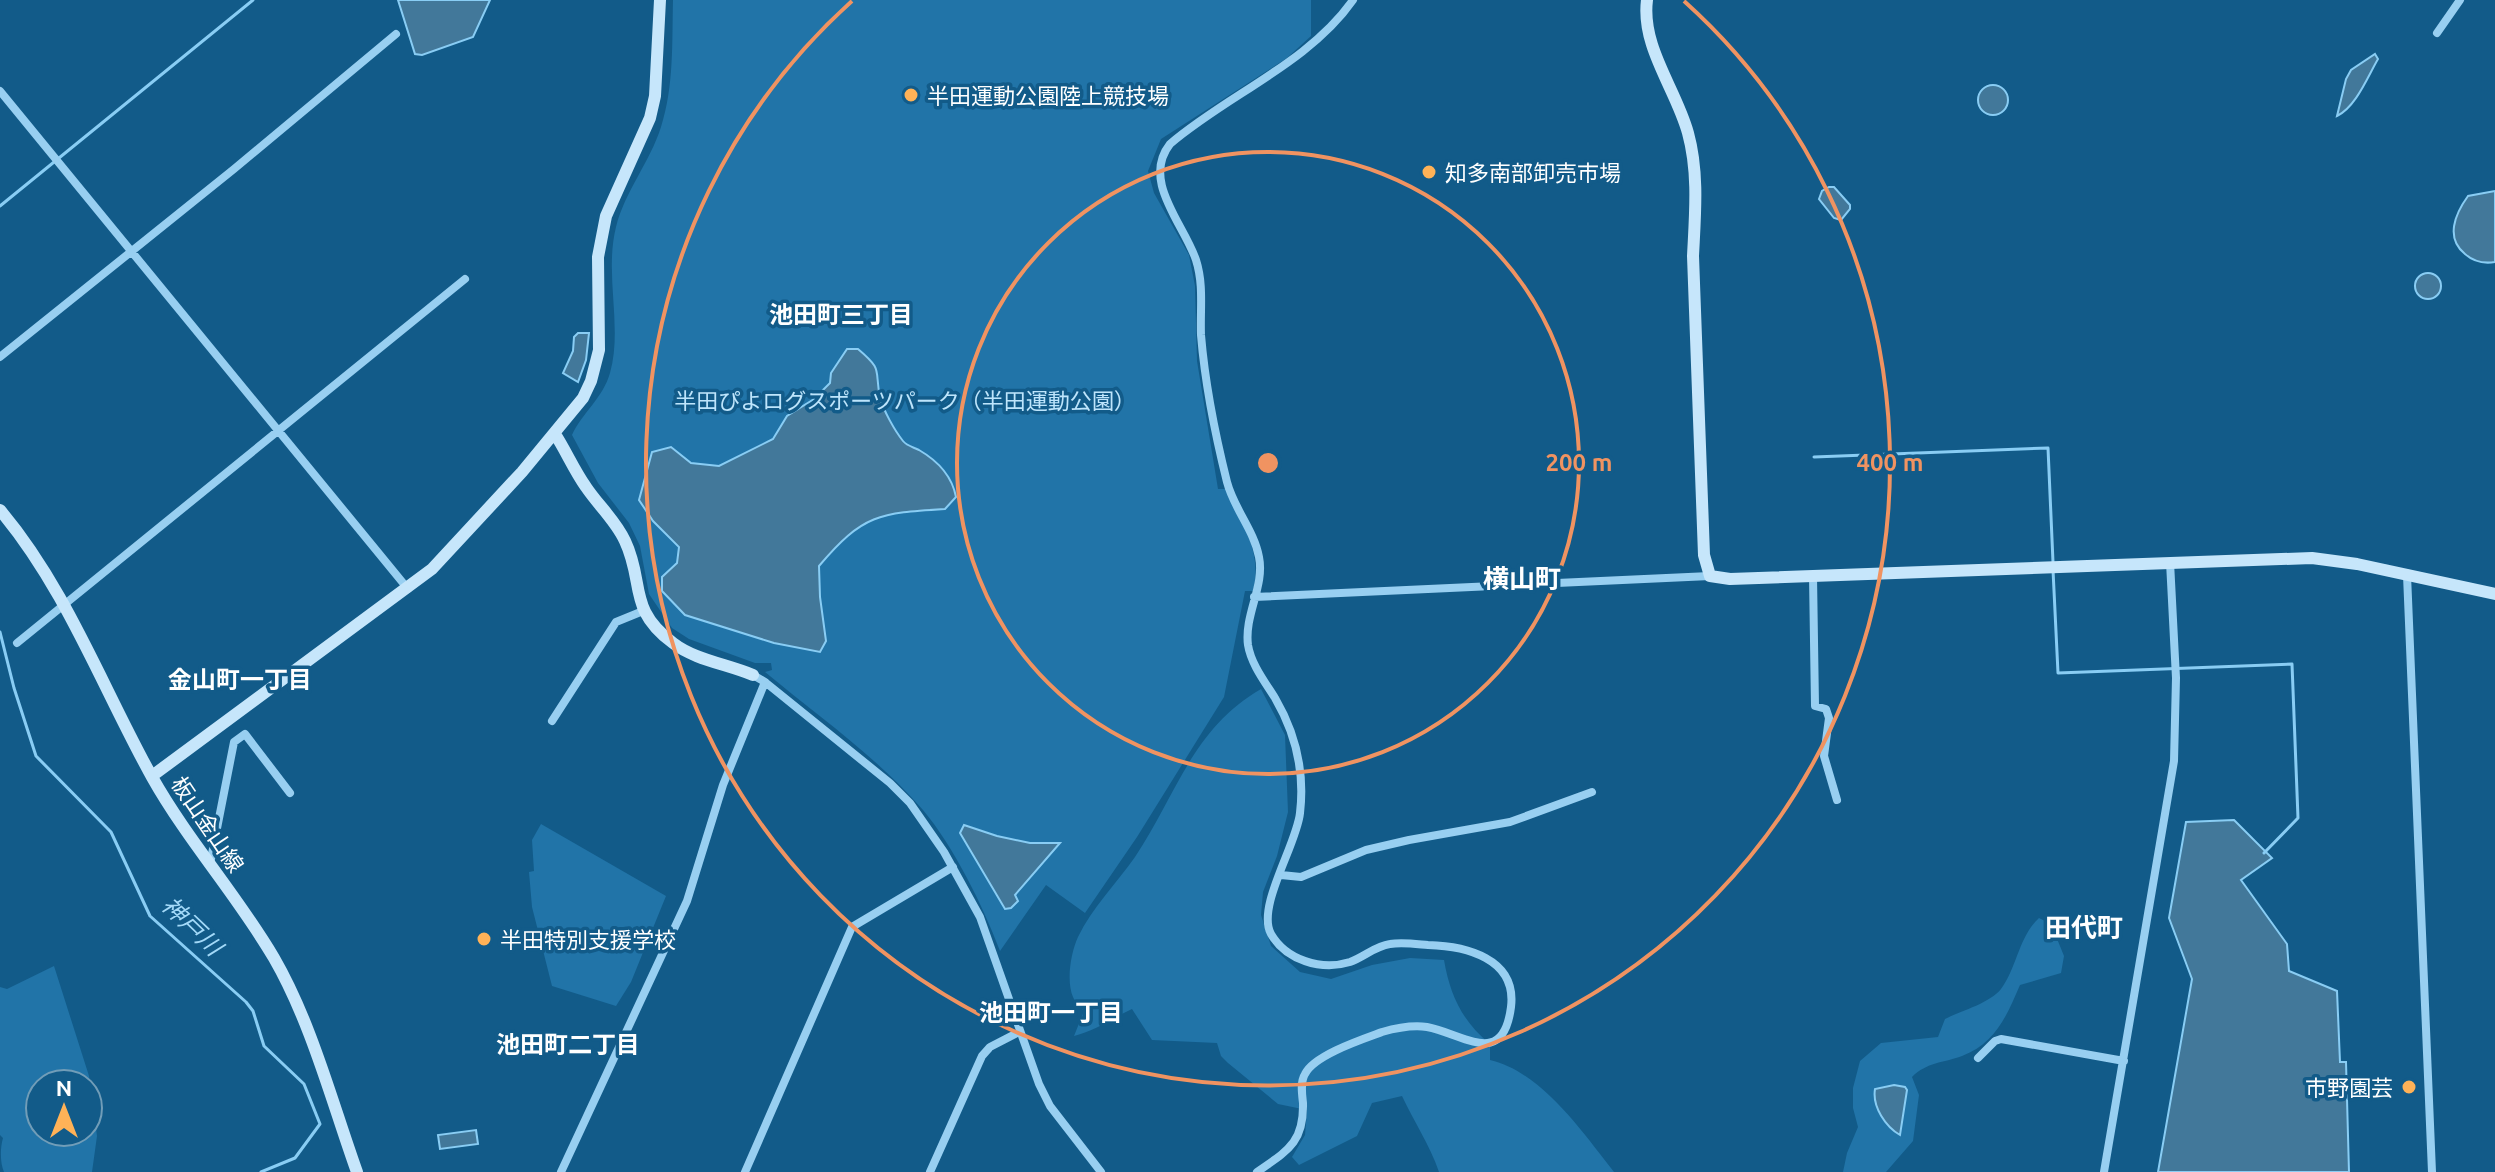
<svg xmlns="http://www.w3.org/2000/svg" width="2495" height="1172" viewBox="0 0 2495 1172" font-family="Ubuntu,'Noto Sans JP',sans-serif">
<rect width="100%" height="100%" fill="#125b89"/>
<!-- green -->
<path fill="#2174a8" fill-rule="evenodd" d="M673,0H1311V36L1287,58L1161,139L1148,171L1154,193L1189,255L1195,286L1197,361L1218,489H1227C1242,522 1263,554 1253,591H1245L1224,697L1137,837L1085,913L1046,885L1000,951C983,906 954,847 923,810C877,757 818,716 765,672L772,670L771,663H755L689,639L672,628L649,594L640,546L629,523L598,483L572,435C582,413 603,398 610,373C623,327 604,275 616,227C625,191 650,162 661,127C674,86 672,43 673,0Z
M1261,689L1285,735L1288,812L1277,856L1263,892L1261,915L1271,946L1300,972L1331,979L1372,965L1410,958L1444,960C1450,995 1462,1021 1490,1044V1060C1542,1072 1583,1133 1614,1172H1439C1430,1145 1414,1122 1402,1096L1372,1103L1357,1136L1299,1165L1292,1157L1305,1135L1307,1110L1278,1104L1228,1063L1221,1056L1217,1043L1152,1040L1132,1009C1113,1018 1095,1031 1074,1036L1084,1011C1080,1007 1075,1002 1073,997C1066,981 1071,952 1078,937C1092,908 1116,884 1135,857C1176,796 1192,729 1261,689Z
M541,824L666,896L631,982L616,1006L552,986L532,907L529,872L534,871L532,840Z
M2039,918L2051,924L2064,956L2061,973L2020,985C2007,1015 1996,1043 1962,1056C1943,1063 1927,1062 1912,1077L1919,1095L1913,1141L1886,1172H1843L1847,1153L1858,1127L1853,1108V1088L1860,1061L1881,1043L1938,1037L1945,1019C1961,1011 1990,1003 2001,989C2017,967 2019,936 2039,918Z
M54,966L89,1076L97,1136L92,1172H4C0,1163 0,1148 3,1138L0,1135V987L7,989ZM88,1084V1132H40V1084Z"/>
<!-- water -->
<path fill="#42789a" stroke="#89cdf4" stroke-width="2" d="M398,0H490L473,37L422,55L415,54Z
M2375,54L2378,59C2368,76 2356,107 2337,116L2346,79L2351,70Z
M1978 100a15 15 0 1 1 30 0a15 15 0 1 1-30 0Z
M1829,187H1834L1850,205V209L1841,220L1834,218L1819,199L1822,191Z
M2495,191V262C2483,264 2474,262 2465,254C2445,238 2455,214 2468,196Z
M2415 286a13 13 0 1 1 26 0a13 13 0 1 1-26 0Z
M578,333H589L586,360L578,382L563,373L573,351L574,337Z
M847,349H858C884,371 874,369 880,397C883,410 895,431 903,441C907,446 913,447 919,450C938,461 952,476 956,497L945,509C879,513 863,514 819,566L820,597L826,641L820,652L774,643L685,615L662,591V577L677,563L679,547L653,521L639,500L652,452L671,447L691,463L719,466L773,439L787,416L814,399L830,383L831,373Z
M2234,820L2272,858L2241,880L2287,944L2289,971L2337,991L2340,1062H2346L2349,1172H2158L2192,979L2169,918L2186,822Z
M964,825L997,836L1030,843H1060L1015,895L1018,901L1011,908L1005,909L960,833Z
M1894,1085L1905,1087L1907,1090L1900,1135C1886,1127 1872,1107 1875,1089Z
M476,1130L478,1144L440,1149L438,1135Z"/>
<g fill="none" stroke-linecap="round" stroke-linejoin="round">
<!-- stream -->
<path stroke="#89cdf4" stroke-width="3" d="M0,206L253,0
M1814,457L2048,448L2053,562
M2053,570L2058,673L2292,664L2298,818L2264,853
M0,632L14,688L36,756L111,832L150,916L246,1002L253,1011L264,1046L304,1084L320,1124L295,1158L261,1172"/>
<!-- street -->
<path stroke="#98cff1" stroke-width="8" d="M2437,33L2460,0
M0,91L408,589
M0,357L234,169L396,34
M2407,575L2432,1172
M1813,576L1815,706L1826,709L1829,718L1824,756L1837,800
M1254,597L1710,576
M17,643L465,279
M753,675L765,682L890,783L910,803L944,852L980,917L1039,1084L1050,1106L1101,1172
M552,721L616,622L643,611
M210,864L234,742L245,734L290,793
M1281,875L1301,877L1366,850L1409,840L1510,822L1592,792
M1978,1058L1995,1041L2001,1039L2124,1061
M561,1172L687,901L723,785L765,682
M745,1172L852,927L953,867
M930,1172L982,1056L990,1047L1019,1032
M1257,1172C1287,1151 1304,1143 1303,1103C1302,1094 1300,1082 1305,1074C1314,1055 1363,1039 1382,1032C1396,1028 1413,1025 1427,1027C1464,1034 1503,1069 1511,1007C1517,958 1465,946 1428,945C1416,944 1402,942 1390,944C1375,946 1364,957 1350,962C1321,971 1286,960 1271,934C1256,907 1297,844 1300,813C1305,771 1296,734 1275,698C1265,682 1251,664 1248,645C1244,615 1265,586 1259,557C1254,530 1234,509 1227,482C1215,434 1205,383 1201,335C1200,309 1204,285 1196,260C1184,224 1141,181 1170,144C1227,95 1309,63 1353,0
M2104,1172L2174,761L2176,678L2170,562"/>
<!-- secondary -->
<path stroke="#c6e6fb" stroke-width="12" d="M1647,0C1641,47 1676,89 1688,133C1699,173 1695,215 1693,256L1704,555L1710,576L1730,579L2312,558L2357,564L2495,594
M555,434C566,451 574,470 586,487C598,505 616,521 625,541C645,583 627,609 673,643C695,660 727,664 753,675
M0,510C66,588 103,689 152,777C188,841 237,895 274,958C311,1022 332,1102 357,1172
M152,776L432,569L522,472L583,398L591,381L599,350L598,257L606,216L650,118L655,96L660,0"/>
</g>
<!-- distance rings -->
<g fill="none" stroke="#f09361" stroke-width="4">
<circle cx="1268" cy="463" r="311"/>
<path d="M1684 1A622 622 0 1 1 852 1"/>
</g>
<!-- markers -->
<g fill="#ffb257" stroke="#125b89" stroke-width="3">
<circle cx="911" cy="95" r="8"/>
<circle cx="1429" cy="172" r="8"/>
<circle cx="484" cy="939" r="8"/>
<circle cx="2409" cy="1087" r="8"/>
</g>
<g text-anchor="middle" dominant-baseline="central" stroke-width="7" stroke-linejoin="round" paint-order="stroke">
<!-- poi labels -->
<g font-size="22" fill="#fff" stroke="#125b89" text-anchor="start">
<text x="927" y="95">半田運動公園陸上競技場</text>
<text x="1445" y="172">知多南部卸売市場</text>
<text x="500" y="939">半田特別支援学校</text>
<text x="2393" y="1087" text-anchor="end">市野園芸</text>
</g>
<!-- park labels -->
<g font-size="22" fill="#bee5fc" stroke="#125b89">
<text x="905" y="400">半田ぴよログスポーツパーク（半田運動公園）</text>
</g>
<!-- street labels -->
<g font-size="22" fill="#fff" stroke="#125b89">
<text transform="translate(208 824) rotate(56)">板山金山線</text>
</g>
<!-- neighbourhood labels -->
<g font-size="24" font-weight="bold" fill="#fff" stroke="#125b89">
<text x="841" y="314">池田町三丁目</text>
<text x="240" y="679">金山町一丁目</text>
<text x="1051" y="1012">池田町一丁目</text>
<text x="568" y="1044">池田町二丁目</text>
</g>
<!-- water labels -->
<g font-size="24" font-style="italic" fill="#a3d9f8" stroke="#125b89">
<text transform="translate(192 926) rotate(44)">神戸川</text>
</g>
<!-- quarter labels -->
<g font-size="26" font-weight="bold" fill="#fff" stroke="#125b89">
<text x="1522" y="578">横山町</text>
<text x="2084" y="927">田代町</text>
</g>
</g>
<circle cx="1268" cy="463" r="12" fill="#f09361" stroke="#125b89" stroke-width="4"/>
<g font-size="24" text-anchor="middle" font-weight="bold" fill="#f09361" stroke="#125b89" stroke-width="7" stroke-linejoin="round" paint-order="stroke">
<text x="1579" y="471">200 m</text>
<text x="1890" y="471">400 m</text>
</g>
<!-- north arrow -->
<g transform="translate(64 1108)"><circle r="38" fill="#125b89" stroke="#719db8" stroke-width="2"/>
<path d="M0-6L14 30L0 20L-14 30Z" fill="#ffb257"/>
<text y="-12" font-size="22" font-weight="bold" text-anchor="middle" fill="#ffffff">N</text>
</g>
</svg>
